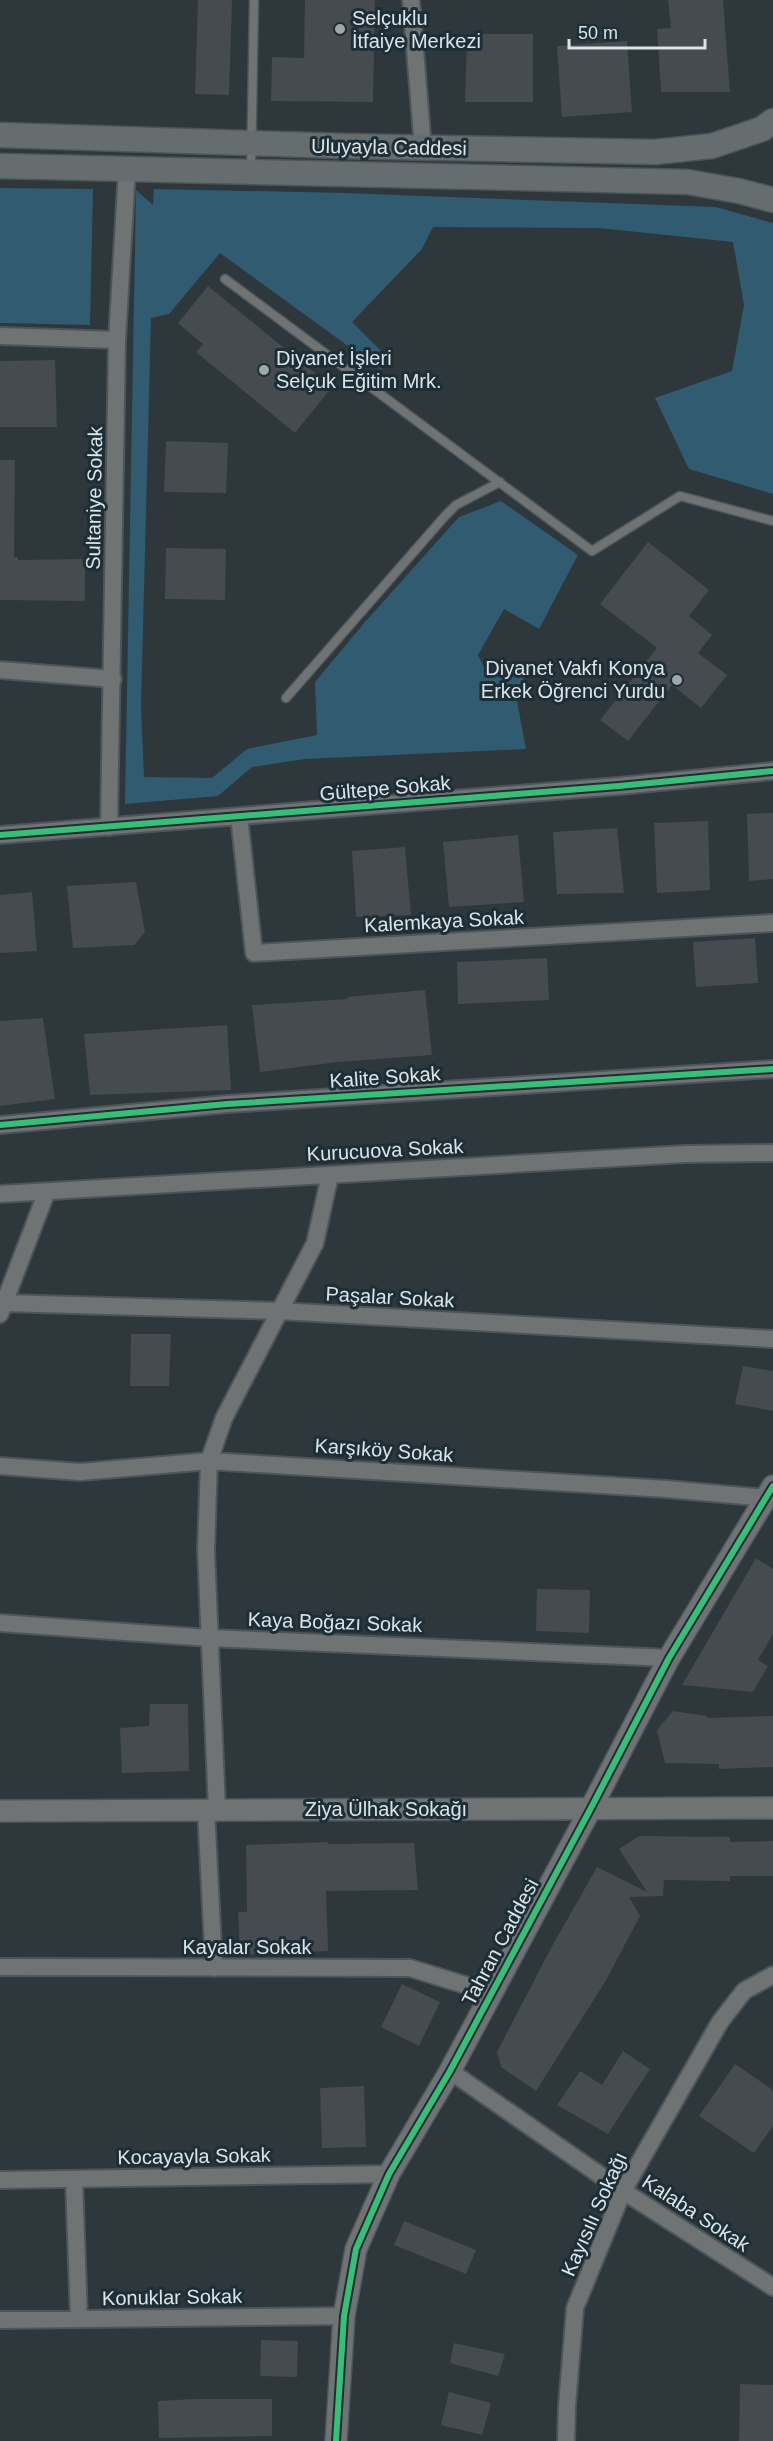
<svg xmlns="http://www.w3.org/2000/svg" width="773" height="2441" viewBox="0 0 773 2441" font-family="Helvetica,sans-serif">
<rect width="100%" height="100%" fill="#2e373b"/>
<!-- green -->
<path fill="#305b71" d="M0,188L93,189L90,325L0,323Z
M154,189L345,193L716,207L773,223V494L689,469L655,398L732,371L744,305L733,242L599,228L433,227L422,249L352,322L386,356L381,370L220,253L169,314L151,318L141,707L144,777L212,778L247,749L317,735L315,682L365,622L459,517L501,501L578,555L539,629L504,609L478,655L486,671L524,669L523,684L491,686L490,701H517L526,749L305,759L252,767L218,796L125,804L136,190L153,205Z"/>
<!-- building -->
<path fill="#454b4f" d="M198,0H232L229,95L195,94Z
M305,0H375L373,102L271,101L272,57L304,58Z
M668,0H723L730,92H661L657,29L671,28Z
M467,34H533V102H465Z
M627,41L632,112L562,117L557,46Z
M208,286L332,387L295,433L196,352L203,344L178,323Z
M55,360L57,427H0V361Z
M166,441L228,443L226,493L164,492Z
M0,460H15L14,557H18V560L85,559V601L0,600Z
M648,542L709,590L689,616L712,635L698,653L727,675L701,708L672,685L628,741L600,720L657,648L600,604Z
M166,548L226,549L225,600L165,599Z
M773,813V879L749,881L747,814Z
M708,821L710,890L657,893L654,823Z
M617,828L624,893L557,894L553,832Z
M518,835L524,902L449,907L443,842Z
M405,847L411,915L356,917L352,851Z
M136,882L145,932L134,945L73,948L67,886Z
M32,892L37,951L0,953V895Z
M755,938L758,983L696,987L693,942Z
M547,958L549,1000L458,1004L457,962Z
M425,990L432,1055L338,1062L260,1072L252,1005L348,999L347,997Z
M43,1018L55,1099L0,1106V1021Z
M227,1025L231,1090L90,1095L84,1034Z
M131,1334H171L169,1386H130Z
M743,1366L773,1371V1411L735,1404Z
M756,1558L773,1569V1634L758,1660L768,1666L753,1692L682,1685Z
M537,1589L590,1590L589,1633L536,1631Z
M150,1704H188L189,1771L122,1773L120,1728L149,1726Z
M673,1711L707,1716V1718L773,1716V1767L719,1769V1764L665,1763L657,1730Z
M639,1836L730,1837V1842L773,1841V1876H730V1881L664,1880L663,1896L629,1897L640,1916L605,1982L536,2091L501,2067L497,2052L551,1948L597,1867L647,1892L619,1849Z
M328,1842V1844L414,1843L418,1890L326,1891L328,1951L240,1955L238,1912H247L246,1845Z
M402,1984L440,2002L419,2046L381,2027Z
M623,2051L650,2069L608,2134L557,2105L580,2071L602,2085Z
M735,2064L773,2090V2126L754,2153L699,2116Z
M364,2086L366,2147L322,2148L320,2088Z
M404,2221L476,2250L466,2274L394,2245Z
M261,2340L298,2341L297,2377L260,2376Z
M454,2343L505,2354L498,2376L450,2363Z
M740,2384L773,2385V2441H739Z
M449,2392L491,2403L482,2435L441,2425Z
M193,2399H272V2436L159,2438L158,2401Z"/>
<g fill="none" stroke-linecap="round" stroke-linejoin="round">
<defs>
<path id="service" d="M251,171L254,0
M225,279L592,551L680,496L773,521
M286,698L445,516L456,505L500,482"/>
<path id="minor" d="M411,0L423,148
M0,336L117,340
M0,670L113,679
M239,816L254,953L773,923
M109,827L117,340L127,169
M0,835L619,786L773,771
M0,1125L227,1104L773,1069
M0,1194L685,1154L773,1153
M4,1303L279,1311L773,1339
M0,1314L47,1191
M0,1466L80,1472L209,1461L666,1489L766,1498
M0,1623L209,1638L669,1658
M206,1810L214,1968
M217,1810L206,1550L209,1461L224,1418L315,1243L330,1175
M0,1967L410,1968L491,1993
M450,2071L623,2191L773,2287
M74,2179L79,2319
M0,2180L389,2174
M0,2320L344,2316
M566,2441L567,2406L575,2308L623,2191L720,2022L744,1991L773,1975"/>
<path id="tertiary" d="M0,1811L773,1808
M336,2441L344,2316L356,2249L389,2174L450,2071L591,1808L669,1658L773,1486"/>
<path id="secondary" d="M0,135L343,146L655,152L712,146L762,129L773,121
M0,166L688,182L739,191L773,200"/>
</defs>
<!-- service casing -->
<use href="#service" stroke="#4e555a" stroke-width="11"/>
<!-- minor casing -->
<use href="#minor" stroke="#4e555a" stroke-width="20"/>
<!-- tertiary casing -->
<use href="#tertiary" stroke="#4e555a" stroke-width="24"/>
<!-- secondary casing -->
<use href="#secondary" stroke="#4e555a" stroke-width="27"/>
<!-- service -->
<use href="#service" stroke="#6f7374" stroke-width="8"/>
<!-- minor -->
<use href="#minor" stroke="#6f7374" stroke-width="16"/>
<!-- tertiary -->
<use href="#tertiary" stroke="#6f7374" stroke-width="21"/>
<!-- secondary -->
<use href="#secondary" stroke="#666d6e" stroke-width="24"/>
<defs>
<path id="cycleway" d="M0,835L619,786L773,771
M0,1125L227,1104L773,1069
M336,2441L344,2316L356,2249L389,2174L450,2071L591,1808L669,1658L773,1486"/>
</defs>
<!-- cycleway casing -->
<use href="#cycleway" stroke="#1e2e36" stroke-width="10"/>
<!-- cycleway -->
<use href="#cycleway" stroke="#3abd76" stroke-width="6"/>
</g>
<!-- markers -->
<g fill="#9ea7ac" stroke="#1e2e36" stroke-width="2">
<circle cx="340" cy="29" r="6"/>
<circle cx="264" cy="370" r="6"/>
<circle cx="677" cy="680" r="6"/>
</g>
<g text-anchor="middle" dominant-baseline="central" stroke-width="6" stroke-linejoin="round" paint-order="stroke">
<!-- poi labels -->
<g font-size="20" fill="#dae4e9" stroke="#1e2e36" text-anchor="start">
<text x="352" y="18">Selçuklu<tspan x="352" dy="23">İtfaiye Merkezi</tspan></text>
<text x="276" y="358">Diyanet İşleri<tspan x="276" dy="23">Selçuk Eğitim Mrk.</tspan></text>
<text x="665" y="668" text-anchor="end">Diyanet Vakfı Konya<tspan x="665" dy="23">Erkek Öğrenci Yurdu</tspan></text>
</g>
<!-- street labels -->
<g font-size="20" fill="#dae4e9" stroke="#1e2e36">
<text transform="translate(389 147) rotate(1)">Uluyayla Caddesi</text>
<text transform="translate(94 498) rotate(-89)">Sultaniye Sokak</text>
<text transform="translate(385 788) rotate(-5)">Gültepe Sokak</text>
<text transform="translate(444 921) rotate(-3)">Kalemkaya Sokak</text>
<text transform="translate(385 1077) rotate(-4)">Kalite Sokak</text>
<text transform="translate(385 1150) rotate(-3)">Kurucuova Sokak</text>
<text transform="translate(390 1297) rotate(3)">Paşalar Sokak</text>
<text transform="translate(384 1450) rotate(4)">Karşıköy Sokak</text>
<text transform="translate(335 1622) rotate(2)">Kaya Boğazı Sokak</text>
<text x="386" y="1809">Ziya Ülhak Sokağı</text>
<text transform="translate(500 1942) rotate(-62)">Tahran Caddesi</text>
<text x="247" y="1947">Kayalar Sokak</text>
<text transform="translate(194 2156) rotate(-1)">Kocayayla Sokak</text>
<text transform="translate(696 2213) rotate(33)">Kalaba Sokak</text>
<text transform="translate(594 2214) rotate(-66)">Kayısılı Sokağı</text>
<text transform="translate(172 2297) rotate(-1)">Konuklar Sokak</text>
</g>
</g>
<!-- scale -->
<path d="M569 39v9h136v-9" fill="none" stroke="#dae4e9" stroke-width="3"/>
<text x="578" y="39" font-size="18" fill="#dae4e9" stroke="#1e2e36" stroke-width="4.5" paint-order="stroke">50 m</text>
</svg>
